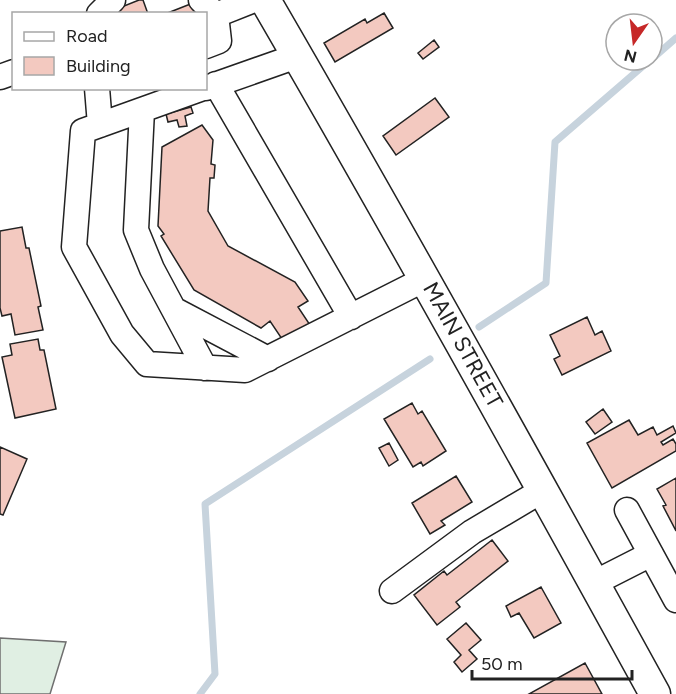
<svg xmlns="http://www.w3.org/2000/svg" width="676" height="694" viewBox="0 0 676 694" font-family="Figtree,sans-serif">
<rect width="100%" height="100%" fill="#fff"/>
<!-- green -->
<path fill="#e0efe3" stroke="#6f6f6f" stroke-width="1.5" d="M0,638L66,642L50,694H0Z"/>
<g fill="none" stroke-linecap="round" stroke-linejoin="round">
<!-- stream -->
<path stroke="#c7d3dd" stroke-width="7" d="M652,59L676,38
M479,327L546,283L555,142L650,60
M200,694L215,674L205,504L430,359"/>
</g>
<!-- building -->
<path fill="#f3c9c0" stroke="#222" stroke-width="1.5" d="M139,0H143L148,14H114V10Z
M198,1L203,14H165Z
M384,13L393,28L335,62L324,43L365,19L367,23Z
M434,40L439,47L423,59L418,53Z
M435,98L449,117L396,155L383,136Z
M191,107L193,113L185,116L187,126L179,127L177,120L168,122L166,114Z
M202,125L213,140L211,164L215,165L214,178H210L208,211L228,246L295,282L308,301L298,307L310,325L284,342L270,321L261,328L194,290L161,236L164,234L158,226L162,147Z
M22,227L26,248H29L41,306L38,307L43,330L15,335L11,314L2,316L0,308V231Z
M587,317L595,335L602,331L611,351L562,375L554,359L560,356L550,335Z
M38,339L40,350H44L56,409L15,418L2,357L12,355L10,344Z
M412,403L418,414L422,411L446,451L423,466L421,462L413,467L384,419Z
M603,409L612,422L595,434L586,422Z
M629,420L638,435L653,427L657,435L673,426L676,433L661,442L663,445L673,439L676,444V451L612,488L587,443Z
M389,443L398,460L389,466L379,448Z
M0,447L27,459L3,515L0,514Z
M456,476L472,502L441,521L445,525L430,534L412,503Z
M676,478V531L663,506L666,505L657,489Z
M492,540L508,561L456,602L460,607L437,625L414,595L444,571L447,575Z
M541,587L561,623L534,638L519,613L511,617L506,606Z
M466,623L481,640L469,650L477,659L462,672L454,662L461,655L447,639Z
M585,663L602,694H529Z"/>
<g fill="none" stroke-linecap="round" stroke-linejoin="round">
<defs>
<path id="minor" d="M201,0L216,15L219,41L206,46
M99,14L113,0
M216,15L254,0
M0,77L14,72
M216,84L351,317
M97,88L100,125
M203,88L83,131L74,247L122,334L147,364L245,370L425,279
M206,88L297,56
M142,110L136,230L152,269L205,368
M175,310L268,359
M627,510L676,600
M594,583L651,554
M392,591L472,532L543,490"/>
<path id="major" d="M265,0C398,229 527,461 655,694"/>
</defs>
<!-- minor casing -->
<use href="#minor" stroke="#222" stroke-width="27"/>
<!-- major casing -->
<use href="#major" stroke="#222" stroke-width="33"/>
<!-- minor -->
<use href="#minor" stroke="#fff" stroke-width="24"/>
<!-- major -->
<use href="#major" stroke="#fff" stroke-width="30"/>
</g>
<g text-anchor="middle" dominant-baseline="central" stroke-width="4.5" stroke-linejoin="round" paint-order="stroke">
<!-- street labels -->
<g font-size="22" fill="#222" stroke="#fff">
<text transform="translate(463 345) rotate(61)">MAIN STREET</text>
</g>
</g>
<!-- legend -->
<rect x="12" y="12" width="195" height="78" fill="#ffffff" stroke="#a7a7a7" stroke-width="1.5"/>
<rect x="24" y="32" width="30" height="9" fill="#ffffff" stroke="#a7a7a7" stroke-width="1.5"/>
<text x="66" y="42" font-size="18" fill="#222222">Road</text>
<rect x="24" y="57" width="30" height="18" fill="#f3c9c0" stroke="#a7a7a7" stroke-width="1.5"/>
<text x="66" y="72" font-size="18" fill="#222222">Building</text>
<!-- north arrow -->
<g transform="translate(634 42) rotate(194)"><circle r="28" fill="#ffffff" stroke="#a7a7a7" stroke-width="1.5"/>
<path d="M0-4.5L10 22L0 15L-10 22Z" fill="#c62828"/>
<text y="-9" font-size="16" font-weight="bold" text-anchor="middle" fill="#222222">N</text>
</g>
<!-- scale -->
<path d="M472 670v9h160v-9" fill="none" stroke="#222222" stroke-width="3"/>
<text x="481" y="670" font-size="18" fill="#222222" stroke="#ffffff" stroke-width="4.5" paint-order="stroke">50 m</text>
</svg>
